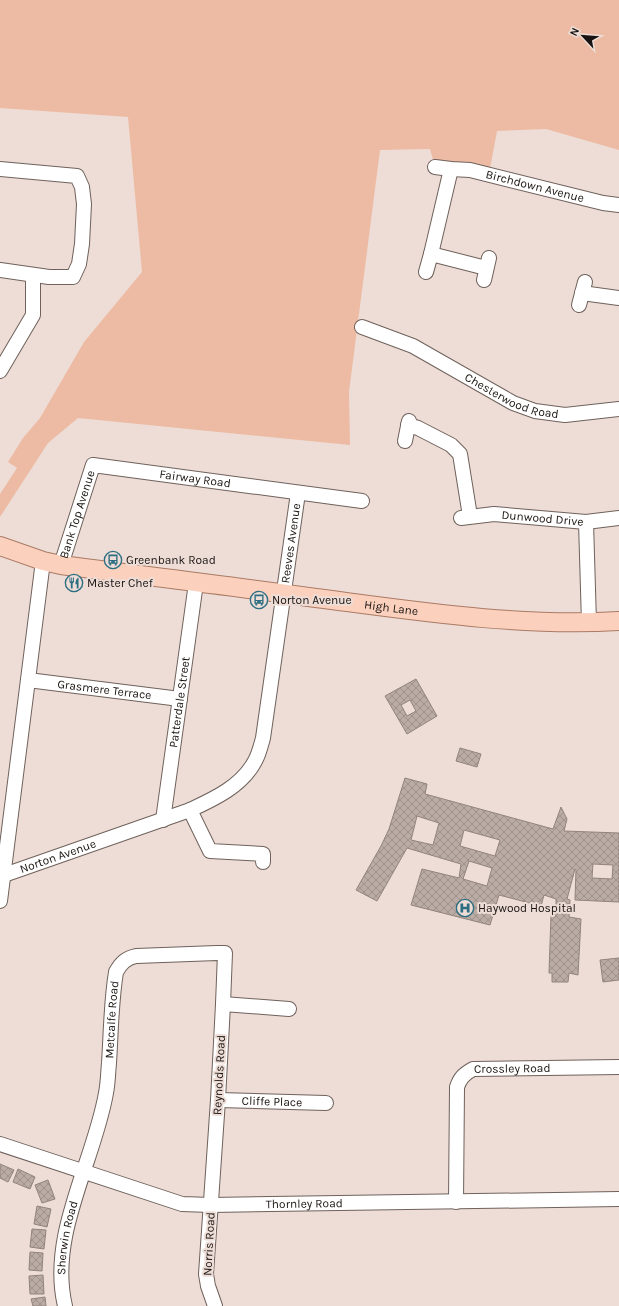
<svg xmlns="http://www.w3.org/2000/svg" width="619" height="1306" viewBox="0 0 619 1306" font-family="Karla,sans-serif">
<defs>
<pattern id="building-cross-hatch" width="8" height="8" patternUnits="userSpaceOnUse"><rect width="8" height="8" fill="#baaba4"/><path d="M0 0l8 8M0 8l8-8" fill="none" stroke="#9f928c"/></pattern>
</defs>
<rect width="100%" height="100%" fill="#edddd6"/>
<!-- green -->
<path fill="#edbba4" d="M0,0H619V150L546,129L497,131L489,174L435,167L430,149L380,150L349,392L350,445L78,418L48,443L0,517V494L17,468L8,462L23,438L40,418L84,342L142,272L128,117L0,108Z"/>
<!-- building -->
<path fill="url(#building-cross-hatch)" stroke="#92837d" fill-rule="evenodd" d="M416,679L437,716L407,734L385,696ZM410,700L416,711L407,716L401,705Z
M460,748L481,754L477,767L456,761Z
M405,778L427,784L425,794L553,829L561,807L567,819L564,831L619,833V902L575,900L576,870L575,869L567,899L570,900L569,917L581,919L578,975L569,973L568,982H552V973H549L551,915H554V908L556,909V899L544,895L541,906L499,895L490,925L411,905L422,869L459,878L461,864L407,848L377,901L356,890L381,846L389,829ZM417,816L439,823L433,845L411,840ZM464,830L500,840L495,856L460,846ZM469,861L492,868L487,886L463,879ZM593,864L613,865L612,879L592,878Z
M619,958V980L603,982L600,960Z
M0,1164L14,1170L8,1182L0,1178Z
M18,1169L35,1177L30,1189L13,1182Z
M48,1180L55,1199L42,1203L35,1185Z
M37,1206L51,1209L47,1227L34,1224Z
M32,1229L46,1230L44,1249L30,1247Z
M30,1252L43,1253L42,1271L29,1270Z
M43,1275L44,1294H30L29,1276Z
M45,1297L46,1306H33L31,1299Z"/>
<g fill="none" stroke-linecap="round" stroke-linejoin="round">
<defs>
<g id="minor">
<path id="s1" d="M435,167L451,169L470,170L603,203L619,205"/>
<path d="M0,169L77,176L82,187L84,204L82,244L79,264L73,277H49L0,270"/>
<path d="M431,254L486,268"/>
<path d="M426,272L431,254L451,169"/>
<path d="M484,280L489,258"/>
<path d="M582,293L619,298"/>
<path d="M579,305L585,282"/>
<path id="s2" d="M362,327L413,346L513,403L535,411L565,415L619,409"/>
<path d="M0,371L33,315V275"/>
<path d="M408,425L418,428L451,445L460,454L470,516"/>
<path d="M405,441L409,421"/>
<path id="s3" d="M461,518L494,514L586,522L589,623"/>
<path d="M586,522L619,518"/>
<path id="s4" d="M61,565L93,465L362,501"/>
<path id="s5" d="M28,680L180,699"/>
<path d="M190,810L210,851L263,854V862"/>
<path id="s6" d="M163,820L196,583"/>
<path id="s7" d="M4,875L190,810C214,799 242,786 255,761C259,754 261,745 263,738L298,493"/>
<path d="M0,901L43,561"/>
<path d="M223,1004L289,1009"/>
<path id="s8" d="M218,1100L326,1103"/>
<path id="s9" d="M0,1144L182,1204L211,1205L619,1199"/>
<path id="s10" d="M456,1202L457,1087C460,1078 464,1074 473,1069L619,1067"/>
<path id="s11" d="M65,1306C48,1235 94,1162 106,1093C108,1083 108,1073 109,1063C111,1033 111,1002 116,972C121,963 126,958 136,956L217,953H225L223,1004L218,1100L206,1274L208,1286L215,1306"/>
</g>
<g id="major">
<path id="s12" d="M0,546L43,561L61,565C146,576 231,586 316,598C416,611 518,627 619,621"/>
</g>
</defs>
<!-- minor casing -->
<use href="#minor" stroke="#6f615b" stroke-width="16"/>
<!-- major casing -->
<use href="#major" stroke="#aa7a64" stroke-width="20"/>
<!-- minor -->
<use href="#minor" stroke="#fff" stroke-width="14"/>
<!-- major -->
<use href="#major" stroke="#fbd1be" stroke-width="18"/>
</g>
<!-- icons -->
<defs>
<symbol id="bus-ring" viewBox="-11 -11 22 22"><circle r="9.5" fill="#edddd6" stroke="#2e6e82" stroke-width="1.5"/><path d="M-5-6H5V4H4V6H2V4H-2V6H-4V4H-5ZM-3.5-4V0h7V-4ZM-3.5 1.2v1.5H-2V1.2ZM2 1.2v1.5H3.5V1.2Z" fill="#2e6e82"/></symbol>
<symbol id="restaurant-ring" viewBox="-11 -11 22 22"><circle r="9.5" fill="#edddd6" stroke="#2e6e82" stroke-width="1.5"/><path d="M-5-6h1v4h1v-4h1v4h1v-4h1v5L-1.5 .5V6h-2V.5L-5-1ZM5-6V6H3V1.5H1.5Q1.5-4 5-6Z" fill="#2e6e82"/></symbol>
<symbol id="hospital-ring" viewBox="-11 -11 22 22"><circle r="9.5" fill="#edddd6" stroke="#2e6e82" stroke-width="1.5"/><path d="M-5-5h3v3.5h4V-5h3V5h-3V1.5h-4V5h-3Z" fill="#2e6e82"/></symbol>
</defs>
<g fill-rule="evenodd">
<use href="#bus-ring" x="103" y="550" width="20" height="20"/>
<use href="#restaurant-ring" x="64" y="573" width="20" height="20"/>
<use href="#bus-ring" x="249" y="590" width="20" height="20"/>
<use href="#hospital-ring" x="455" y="898" width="20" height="20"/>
</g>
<g text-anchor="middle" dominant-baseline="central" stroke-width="4" stroke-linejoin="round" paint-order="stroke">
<!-- street labels -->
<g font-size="12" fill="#181310" stroke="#edddd6">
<text stroke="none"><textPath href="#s1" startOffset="102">Birchdown Avenue</textPath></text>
<text stroke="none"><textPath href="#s2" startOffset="166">Chesterwood Road</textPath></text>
<text stroke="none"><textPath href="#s4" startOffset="208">Fairway Road</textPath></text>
<text stroke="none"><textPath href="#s4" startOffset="53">Bank Top Avenue</textPath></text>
<text stroke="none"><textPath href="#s3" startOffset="82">Dunwood Drive</textPath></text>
<text stroke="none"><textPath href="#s7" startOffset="501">Reeves Avenue</textPath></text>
<text stroke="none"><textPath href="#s12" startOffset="397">High Lane</textPath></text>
<text stroke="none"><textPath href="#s5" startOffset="77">Grasmere Terrace</textPath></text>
<text stroke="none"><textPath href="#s6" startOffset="119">Patterdale Street</textPath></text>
<text stroke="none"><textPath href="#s7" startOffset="57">Norton Avenue</textPath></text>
<text stroke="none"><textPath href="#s11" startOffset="293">Metcalfe Road</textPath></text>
<text stroke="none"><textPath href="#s10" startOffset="179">Crossley Road</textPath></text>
<text transform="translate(219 1075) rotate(-87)">Reynolds Road</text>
<text stroke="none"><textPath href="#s8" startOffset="54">Cliffe Place</textPath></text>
<text stroke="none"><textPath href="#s9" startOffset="314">Thornley Road</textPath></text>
<text stroke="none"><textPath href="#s11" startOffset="69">Sherwin Road</textPath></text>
<text transform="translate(209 1244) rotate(-87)">Norris Road</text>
</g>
<!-- poi labels -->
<g font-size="12" fill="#181310" stroke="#edddd6" text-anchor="start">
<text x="126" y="560">Greenbank Road</text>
<text x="87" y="583">Master Chef</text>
<text x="272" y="600">Norton Avenue</text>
<text x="478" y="908">Haywood Hospital</text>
</g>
</g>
<!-- north arrow -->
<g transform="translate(583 36) rotate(296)" stroke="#edddd6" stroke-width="3" paint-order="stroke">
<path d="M0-3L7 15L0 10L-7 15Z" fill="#181310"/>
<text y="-6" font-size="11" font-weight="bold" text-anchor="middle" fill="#181310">N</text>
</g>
</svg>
